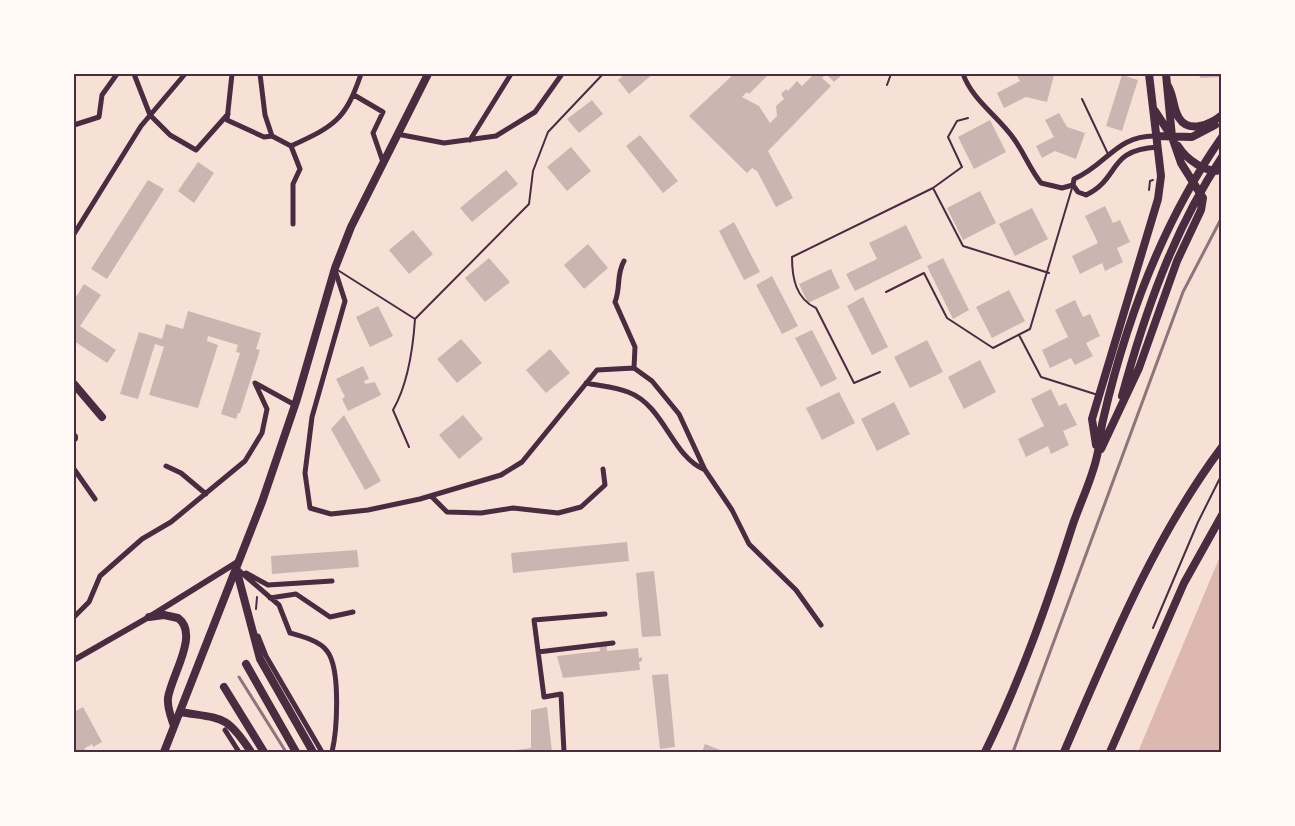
<svg xmlns="http://www.w3.org/2000/svg" width="1295" height="826" viewBox="0 0 1295 826" font-family="'Times New Roman',serif">
<rect width="100%" height="100%" fill="#f7e1d7"/>
<!-- water -->
<path fill="#dcb8b0" d="M1221,554V752H1138Z"/>
<!-- building -->
<path fill="#ccb4b1" d="M625,74H653L629,94L618,80Z
M734,74H769L749,94L747,92L742,97L759,106L770,123L777,116L776,106L784,99L781,94L786,89L788,91L797,81L802,86L814,74H843L834,82L826,74L822,78L831,86L768,151L793,198L776,207L757,171L752,168L747,173L689,116Z
M1016,74L1054,75L1047,102L1026,97L1004,108L997,93L1020,81Z
M1199,74H1222V77L1200,78Z
M1122,75L1138,80L1122,131L1106,126Z
M592,100L603,114L579,133L567,119Z
M1059,113L1067,127L1085,133L1076,159L1055,151L1042,158L1036,146L1054,137L1045,120Z
M990,120L1006,152L974,169L958,137Z
M640,135L678,181L663,193L626,146Z
M571,147L591,171L567,191L547,167Z
M198,162L214,173L194,203L178,191Z
M506,170L518,184L472,222L460,208Z
M148,180L164,189L107,279L91,269Z
M980,191L996,223L963,240L947,208Z
M1105,206L1113,223L1120,220L1130,242L1117,248L1123,262L1105,271L1102,263L1080,274L1072,256L1098,243L1085,216Z
M1032,208L1048,239L1015,256L999,224Z
M734,222L760,272L744,280L719,231Z
M906,225L922,258L855,291L846,274L877,259L869,243Z
M413,230L433,254L409,274L389,250Z
M588,244L608,268L584,289L564,265Z
M489,258L510,282L485,302L465,278Z
M943,258L969,310L953,319L927,266Z
M831,269L840,288L808,303L799,284Z
M772,276L798,326L782,334L756,285Z
M84,284L101,295L80,326L116,350L107,363L74,341V300Z
M1009,290L1025,321L992,338L976,307Z
M863,297L888,347L872,355L847,306Z
M1075,300L1083,317L1090,314L1100,336L1086,343L1093,356L1075,365L1071,358L1050,368L1042,350L1068,337L1055,310Z
M378,306L393,336L370,347L356,317Z
M188,311L261,333L256,349L260,350L240,413H238L236,419L221,414L240,353L236,352L238,345L208,336L207,341L218,345L198,408L149,395L164,347L155,344L138,399L120,394L139,332L162,339L166,324L183,329Z
M812,330L837,379L821,387L795,338Z
M461,339L482,363L457,383L437,359Z
M927,340L943,372L910,388L894,357Z
M550,349L570,373L546,393L526,370Z
M980,360L996,392L964,409L948,377Z
M363,366L369,379L364,381L365,384L375,382L381,395L348,411L342,399L345,397L336,379Z
M1051,389L1059,406L1066,403L1077,425L1063,431L1069,445L1051,454L1048,446L1026,457L1018,439L1044,426L1031,399Z
M839,392L855,423L822,440L806,408Z
M894,402L910,434L877,451L861,419Z
M344,415L381,481L365,490L331,429Z
M463,415L483,439L459,459L439,435Z
M627,542L629,561L513,573L511,553Z
M357,550L359,567L272,574L271,556Z
M654,571L661,636L642,637L636,573Z
M599,646H607V651L638,648L639,658L642,657V661L639,662L640,670L563,678L557,656L600,651Z
M668,674L675,747L660,749L652,675Z
M83,707L102,742L93,747L92,744L85,748L84,752H74V712Z
M547,707L552,752H500L531,748V710Z
M705,744L725,752H702Z"/>
<g fill="none" stroke-linecap="round" stroke-linejoin="round">
<!-- path -->
<path stroke="#4a2c40" stroke-width="2" d="M1149,190L1150,181L1153,180
M256,609L257,597
M1153,628L1198,522L1222,474"/>
<!-- service -->
<path stroke="#4a2c40" stroke-width="2" d="M887,85L891,74
M1082,99L1108,154
M933,188L963,246L1049,273
M336,269L415,319L529,204L533,171L548,132L603,74
M886,292L924,273L947,318L993,348L1030,329L1072,188
M1019,335L1041,377L1098,395
M880,372L854,383L816,308C796,299 792,278 792,257L933,188L962,167L948,137L957,121L968,118
M409,447L393,410C408,384 413,349 415,319"/>
<!-- minor -->
<path stroke="#4a2c40" stroke-width="5" d="M134,74L150,115L170,135L196,150L228,114
M232,74L227,120L264,137L272,136L291,146L300,169L293,184V224
M260,74L265,115L272,136
M963,74C973,101 998,116 1014,139C1024,153 1030,169 1041,183L1062,188L1073,185L1074,179C1107,165 1116,135 1156,136
M354,95L383,112L373,133L383,162
M74,125L99,117L102,95L117,74
M397,134L444,143L496,136L535,112L562,74
M470,140L511,74
M291,146C334,126 345,121 361,74
M1073,185L1078,192L1086,195C1122,177 1106,150 1158,147
M74,234L141,126L185,74
M624,261C616,275 621,287 615,302L635,347L634,368
M335,270L345,301L312,417L305,473L310,508L331,514L368,510L420,499L501,475L522,462L597,370L634,368L652,381L679,414L705,470L732,510L749,544L796,590L821,625
M586,383C600,386 615,387 628,392C665,406 671,456 705,470
M166,466L181,473L206,494
M74,469L95,499
M431,496L447,512L481,513L513,508L558,513L581,507L605,485L603,469
M236,568L279,605L290,633C301,636 320,641 327,651C341,669 337,731 332,752
M246,573L268,585L332,581
M270,598L296,594L330,617L353,612
M74,617L89,602L100,576L142,539L171,522L245,461L262,433L267,409L255,383L295,405
M258,636L266,656L322,752
M538,652L613,643
M225,730L239,752
M564,752L561,694L544,697L534,620L605,614"/>
<!-- tertiary -->
<path stroke="#4a2c40" stroke-width="6" d="M74,660L149,617L239,561"/>
<!-- secondary -->
<path stroke="#4a2c40" stroke-width="8" d="M1168,86C1174,96 1173,109 1179,118C1189,134 1211,124 1222,115
M1155,111L1170,134
M1156,136L1192,137L1215,125
M1178,146C1186,159 1206,174 1222,170
M1122,396C1145,312 1173,231 1222,157
M1096,445L1092,419L1158,199L1161,176L1149,74
M1101,449L1139,368L1177,261L1201,210L1203,198L1181,163L1172,137L1166,74
M236,568L260,659L313,752
M149,617L164,615L178,618C200,634 171,676 168,698C167,708 171,717 174,726
M180,712C222,719 226,714 251,752
M164,752L262,502L297,399L335,268L351,227L428,74
M985,752C1021,679 1048,602 1073,524C1081,501 1092,479 1097,456C1100,444 1100,432 1103,420C1126,320 1163,221 1222,137"/>
<!-- primary -->
<path stroke="#4a2c40" stroke-width="8" d="M74,384L102,417
M74,437V438
M246,664L296,752
M224,687L264,752"/>
<!-- trunk -->
<path stroke="#4a2c40" stroke-width="8" d="M1064,752C1109,648 1153,539 1222,447
M1110,752L1184,583L1222,515"/>
<!-- rail -->
<path stroke="#8f747c" stroke-width="3" d="M239,677L286,752
M1013,752L1183,292L1222,217"/>
</g>
<!-- border -->
<rect width="1295" height="826" fill="none" stroke="#fffaf5" stroke-width="150"/>
<rect x="75" y="75" width="1145" height="676" fill="none" stroke="#4a2c40" stroke-width="2"/>
</svg>
